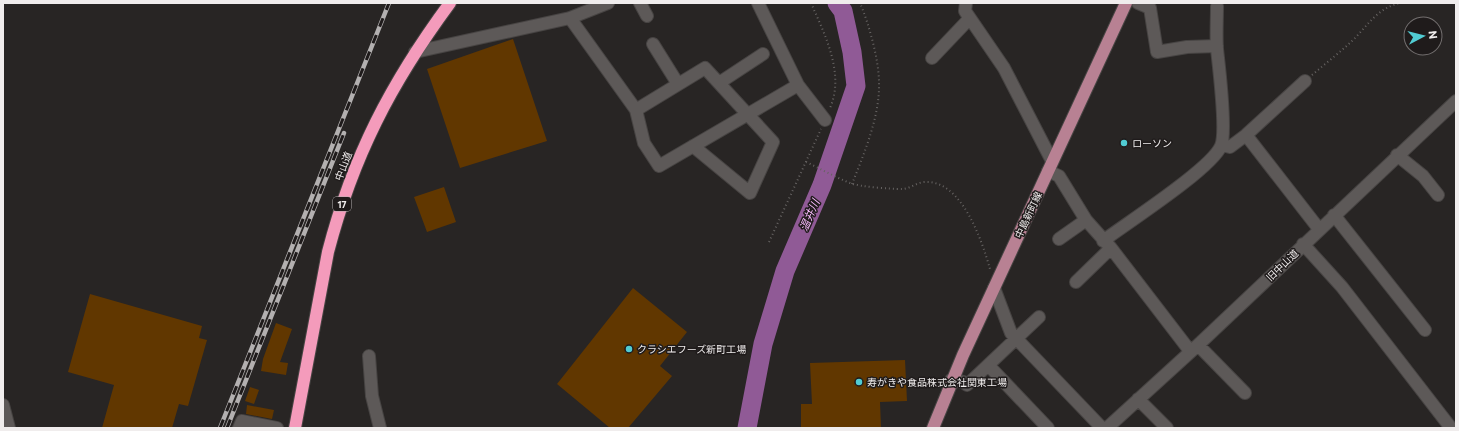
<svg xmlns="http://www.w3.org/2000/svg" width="1459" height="431" viewBox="0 0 1459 431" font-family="Commissioner,'Noto Sans JP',sans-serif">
<rect width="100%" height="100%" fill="#282524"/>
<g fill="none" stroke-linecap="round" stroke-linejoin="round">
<!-- river -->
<path stroke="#905a96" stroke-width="19" d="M747,428L763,344L785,271L822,185L856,86L852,52L843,11L837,3"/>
</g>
<!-- building -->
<path fill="#613700" d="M513,39L547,141L460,168L427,69Z
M444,187L456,222L427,232L414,197Z
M633,288L687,332L660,366L672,376L628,428H610L557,384Z
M90,294L202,326L199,338L207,340L188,406L179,404L172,428H102L114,385L68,372Z
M276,323L292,329L280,362L288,363L286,375L261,371L263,359Z
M905,360L907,401L880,402L881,428H801V404H812L810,363Z
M250,387L259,390L254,404L245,401Z
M247,405L274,410L272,419L246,414Z"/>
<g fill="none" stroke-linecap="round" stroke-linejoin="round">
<defs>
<path id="minor" d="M640,3L647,16
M758,3L798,85L825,120
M966,3L965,11L1004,68L1052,161
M1138,3L1150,8L1157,52L1187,47L1217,46
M570,18L636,110L644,143L659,166L798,85
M653,44L678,84
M415,52L570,18L608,3
M932,58L970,18
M719,83L763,54
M636,110L705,68L773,142L750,193L693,146
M1246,135L1319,229
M1222,145L1230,147L1246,135L1305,81
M1397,155L1423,176L1438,195
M1048,171L1059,176L1086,220L1111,248L1190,351
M1334,215L1425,330
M1059,239L1086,220
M1103,241C1127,223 1211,169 1221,146C1227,132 1219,67 1217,49C1216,35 1217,20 1217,6
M1303,244L1342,287L1451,428
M1076,282L1111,248
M994,288L1011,333L1102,428
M1198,345L1245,393
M369,356L372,396L380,428
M989,366L1048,428
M951,380L963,382L967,385L1039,317
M1138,399L1167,428
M3,405L9,428
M239,428L242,421L277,428
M1107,428L1198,345L1456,101"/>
<path id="major" d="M933,428L963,355L1126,3"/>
<path id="highway" d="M295,428L328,252C353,156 391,83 450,3"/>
</defs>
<!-- minor casing -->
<use href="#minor" stroke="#474443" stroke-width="14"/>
<!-- major casing -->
<use href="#major" stroke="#474443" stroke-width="14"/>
<!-- highway casing -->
<use href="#highway" stroke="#474443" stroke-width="14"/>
<!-- path -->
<path stroke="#666362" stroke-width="2" stroke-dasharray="1 3" stroke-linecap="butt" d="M811,3C825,35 845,74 830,108
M1312,75C1325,64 1339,53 1351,42C1367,27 1378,6 1402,3
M806,162C821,169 835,177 850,183C860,187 891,189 902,189C910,189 917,182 925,182C962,180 982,241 990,269
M852,184C864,154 880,116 879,83C879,60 869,24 860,3
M769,242L821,129"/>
<!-- minor -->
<use href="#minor" stroke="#5d5958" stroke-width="12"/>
<!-- major -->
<use href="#major" stroke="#b88193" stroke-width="12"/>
<!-- highway -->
<use href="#highway" stroke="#f49bbb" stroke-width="12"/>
<defs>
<path id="rail" d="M220,428L389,3
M227,428L344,133"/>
</defs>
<!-- rail casing -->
<use href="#rail" stroke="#b3b0b0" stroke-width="4.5"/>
<!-- rail -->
<use href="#rail" stroke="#1f1b1b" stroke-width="3" stroke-dasharray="9" stroke-linecap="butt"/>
</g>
<!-- markers -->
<g fill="#51ccd3" stroke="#1f1b1b" stroke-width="1.5">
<circle cx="1124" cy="143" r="4"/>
<circle cx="629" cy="349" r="4"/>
<circle cx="859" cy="382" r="4"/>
</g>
<g text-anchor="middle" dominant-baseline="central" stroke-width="3" stroke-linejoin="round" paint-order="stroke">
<!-- shield labels -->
<rect fill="#1f1b1b" stroke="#b1aeae" stroke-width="1" x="333" y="197" width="18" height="14" rx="3"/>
<g font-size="9" font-weight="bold" fill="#f0eded">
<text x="342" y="204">17</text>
</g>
<!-- poi labels -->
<g font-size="10" fill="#f0eded" stroke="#1f1b1b" text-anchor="start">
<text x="1132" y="143">ローソン</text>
<text x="637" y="349">クラシエフーズ新町工場</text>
<text x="867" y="382">寿がきや食品株式会社関東工場</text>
</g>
<!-- street labels -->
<g font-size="10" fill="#f0eded" stroke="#1f1b1b">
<text transform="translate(343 166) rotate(-69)">中山道</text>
<text transform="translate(1028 215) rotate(-65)">中島新町線</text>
<text transform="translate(1282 265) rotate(-44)">旧中山道</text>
</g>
<!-- water labels -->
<g font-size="11" font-style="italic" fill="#f8bbfe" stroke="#1f1b1b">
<text transform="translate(809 215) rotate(-66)">温井川</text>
</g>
</g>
<!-- border -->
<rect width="1459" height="431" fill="none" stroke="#f0eded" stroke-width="8"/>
<!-- north arrow -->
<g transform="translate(1423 36) rotate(83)"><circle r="19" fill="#1f1b1b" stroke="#736f6f"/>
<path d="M0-3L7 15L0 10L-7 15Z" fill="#51ccd3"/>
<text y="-6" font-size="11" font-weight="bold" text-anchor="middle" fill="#f0eded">N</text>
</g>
</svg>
